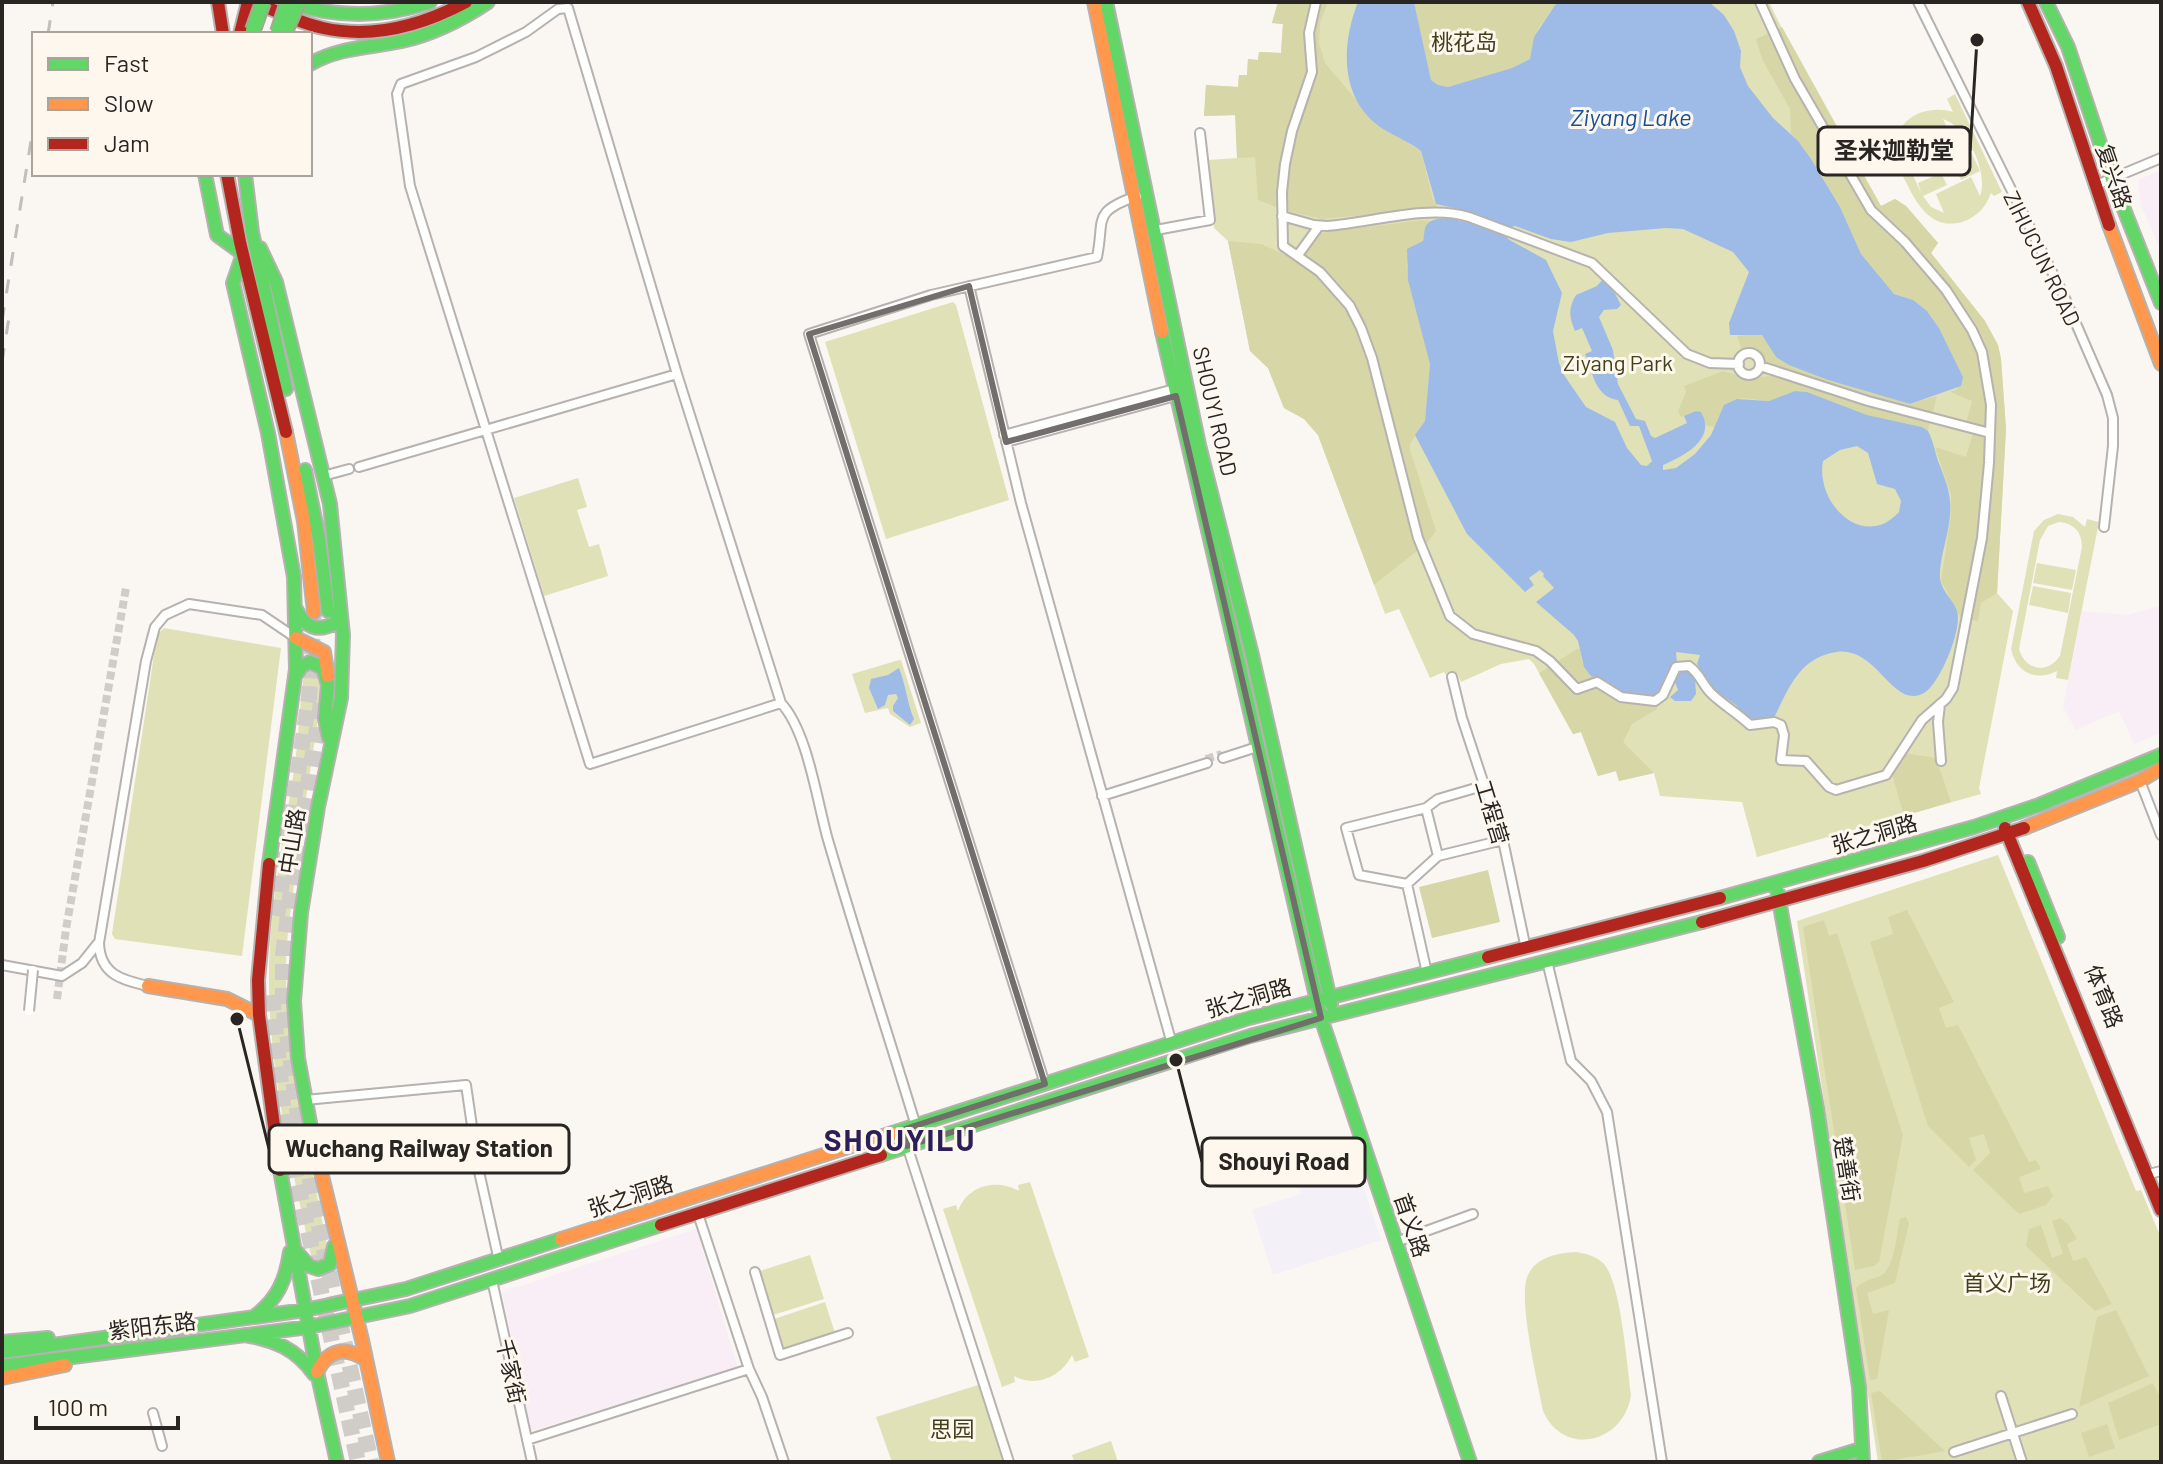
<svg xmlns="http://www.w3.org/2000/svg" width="2163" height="1464" viewBox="0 0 2163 1464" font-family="Barlow,'Noto Sans SC',sans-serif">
<rect width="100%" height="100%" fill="#faf6f2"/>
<!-- commercial -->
<path fill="#f9eef6" d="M2161,170V251L2141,205L2138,180Z
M2161,606V733L2134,744L2119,711L2076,730L2063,707L2082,611L2127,615Z
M696,1229L738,1368L531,1431L502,1292Z"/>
<!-- medical -->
<path fill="#f3f0f8" d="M1352,1152L1381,1240L1273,1275L1252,1210L1301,1194L1293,1171Z"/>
<!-- green -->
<path fill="#e1e1b7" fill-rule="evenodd" d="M1278,2H1769L1794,53L1881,206L1895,199L1906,206L1938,243L1931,253L1985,321L1998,345L2001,359L2006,429L1997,593L2013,611L1979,788L1981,794L1757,857L1742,802L1660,796L1654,773L1619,781L1616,771L1598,776L1581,732L1573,734L1534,664L1529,659L1501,664L1461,682L1457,673L1447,677L1444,672L1430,678L1399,609L1385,614L1318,435L1304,419L1284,408L1268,368L1250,351L1228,241L1214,228L1209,160L1237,158L1236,115L1204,116L1206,85L1238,87L1239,75H1247L1248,59L1258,60L1259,52L1281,53L1283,24L1272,23Z
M1955,94L2002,192L1994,196L1991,193C1986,207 1977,217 1962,222C1933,230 1918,207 1907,184C1901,173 1895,162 1895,149C1895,118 1926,104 1953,112L1947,99ZM1943,119C1967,126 1989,173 1980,196L1971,177L1936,194L1944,213L1931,207L1923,196L1947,185L1941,173L1918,183L1921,193L1905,158L1907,137L1917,155L1952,138Z
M1963,135L1980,171L1961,180L1944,145Z
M953,302L956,305L1009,500L886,539L825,342Z
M578,478L587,507L577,510L589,547L599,544L608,576L544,596L514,498Z
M2058,514L2073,517L2085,527L2087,519L2099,522L2068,680L2056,678L2057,671C2035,682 2016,672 2011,649L2034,531L2044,520ZM2059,522C2074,523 2082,532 2082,547L2060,656C2047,675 2025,670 2019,649L2040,540L2048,526Z
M2037,563L2076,570L2072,590L2033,583Z
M2033,586L2071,593L2068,613L2029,605Z
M164,628L281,648L242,956L115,939L112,934L157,635Z
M899,660H901L921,723L910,727L890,714L888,708L865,713L852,674Z
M305,667L320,669L322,688C314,751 303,813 295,875C292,905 286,936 286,966C286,1064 311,1159 329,1255L322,1265L312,1260C291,1162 267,1065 269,964C271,897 285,830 295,764C299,732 300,699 305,667Z
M1998,855L2136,1191L2141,1190L2161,1238V1462H1878L1797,921Z
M1030,1182L1089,1357L1075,1362L1072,1355C1061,1377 1036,1388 1014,1376L1015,1382L1002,1387L943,1209L956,1205L958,1211C967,1185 997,1178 1019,1191L1018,1185Z
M1576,1252C1587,1254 1596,1256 1604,1264C1621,1283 1627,1366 1631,1395C1624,1443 1564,1458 1543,1411C1538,1384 1517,1297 1528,1275C1536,1257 1558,1253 1576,1252Z
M810,1255L824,1299L773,1315L760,1271Z
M825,1302L835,1333L784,1350L774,1319Z
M978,1385L1006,1462H892L876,1417Z
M1111,1441L1118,1462H1074L1072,1455Z"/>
<!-- forest -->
<path fill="#d6d6a6" d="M1278,2H1328L1320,23L1319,43L1325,63L1374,121L1421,151L1433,200L1438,206L1429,209L1322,219L1287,211L1258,200L1255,157L1237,158L1235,115L1204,116L1206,85L1238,87L1239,75H1247L1248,59L1258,60L1259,52L1281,53L1283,24L1272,23Z
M1414,2H1557L1538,29L1530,59L1512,68L1448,87L1438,85L1431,80Z
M1782,27L1881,206L1895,199L1906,206L1938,243L1931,253L1985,321L1998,345L2001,359L2006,429L1997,593L1981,603L1978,621L1961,618L1941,581L1951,515V495L1935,447L1966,457L1975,426L1966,423L1972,401L1950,392L1956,390L1963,377L1939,328L1928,312L1913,300L1894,294L1861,254L1840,207L1821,175L1791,134L1790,109L1762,59L1756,39Z
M1421,220L1435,221L1425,228L1423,241L1414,247L1406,265L1430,364L1425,421L1410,444V450L1436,531L1427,543L1374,585L1318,435L1304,419L1284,408L1268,368L1250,351L1228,241L1261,244L1299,261L1320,233Z
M1759,334L1767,339L1776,357L1828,380L1910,404L1937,396L1932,415L1814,380L1768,363L1756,351L1742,350L1737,336Z
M1723,371L1748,378L1772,376L1930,422L1928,431L1922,427L1867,415L1807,392L1795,391L1769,401L1741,398L1718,417L1715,427L1707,426L1698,411L1681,417L1678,411L1686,392L1684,386Z
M1577,649H1580L1582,662L1597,679L1657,696V709L1632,724L1623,742L1654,773L1619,781L1616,771L1598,776L1581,732L1573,734L1539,673Z
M1904,753L1936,758L1951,802L1904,816L1892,774Z
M1488,870L1500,922L1432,938L1419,887Z
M1907,910L1954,1002L1939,1008L1946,1028L1958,1025L2029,1162L2036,1160L2041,1169L2019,1177L2024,1193L2048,1186L2053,1196L2046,1205L2019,1214L1973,1170L1990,1153L1984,1134L1969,1138L1976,1160L1969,1167L1928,1126L1870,942L1893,934L1888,917Z
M1824,920L1829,936L1837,933L1903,1135L1879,1262L1874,1266L1855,1270L1803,927Z
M1906,1217L1909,1223L1895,1283L1867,1293L1873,1314L1889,1310L1877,1379L1870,1380L1856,1288C1864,1280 1870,1280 1880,1276C1895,1269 1896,1234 1900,1219Z
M2060,1218L2069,1225L2077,1239L2067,1244L2073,1261L2086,1257L2112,1304L2095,1311L2026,1246L2029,1229L2041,1225L2052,1258L2063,1254L2052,1221Z
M2116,1310L2149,1376L2079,1407L2097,1317Z
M2153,1383L2161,1399V1424L2119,1440L2108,1403Z
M1880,1391L1945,1451L1882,1462L1871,1393Z
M2107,1424L2115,1448L2089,1457L2081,1433Z"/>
<!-- water -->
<path fill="#9ebbe8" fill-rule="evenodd" d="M1358,2H1414L1431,80L1438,85L1448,87L1512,68L1530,59L1534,37L1557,2H1709L1724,15L1734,31L1741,51L1740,67L1748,86L1773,118L1798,141L1811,159L1840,207L1861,254L1894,294L1913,300L1927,311L1939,328L1963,377L1961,386L1910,404L1828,380L1789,365L1776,357L1762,335H1730L1729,323L1749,272L1733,252L1683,229L1666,228L1608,233L1571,242L1551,239L1515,226L1509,228L1506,235L1508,239L1546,260L1562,293L1553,331L1559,363L1564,375L1586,407L1615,422L1627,448L1641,465L1647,466L1652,461L1639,426H1630L1618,400C1595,397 1593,373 1585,354L1592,351L1582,328L1575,331C1569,317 1568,308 1576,295L1597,286L1603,279L1610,284L1621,305L1617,309L1604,310L1599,317L1613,350L1618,384L1636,419L1645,421L1651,436L1655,438L1687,423L1684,416L1696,411L1701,412C1717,439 1684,456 1663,465V470L1676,468L1695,454L1711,435L1724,405L1737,399L1769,401L1795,391L1807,392L1867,415L1922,427L1928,431C1934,442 1935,454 1940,466C1950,492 1953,502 1948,530C1945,545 1939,564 1940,579C1942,592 1953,599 1957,611C1963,628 1940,684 1924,693C1891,711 1876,640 1831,653C1819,656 1808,662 1800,672C1788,686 1781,704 1773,720L1751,722L1736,705L1711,688L1697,664L1700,655L1676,652L1677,662L1670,667L1658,695L1645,698L1622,695L1608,682L1591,676L1584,667L1578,641L1574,635L1536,602L1554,588L1543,576L1544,574L1540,570L1529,578L1534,585L1525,592L1467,534L1415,435L1425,421L1430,364L1408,280L1407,249L1423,241C1424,237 1424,232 1425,228C1432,210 1468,223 1481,225L1484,219L1463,210L1436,204L1421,151C1410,142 1396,137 1383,129C1339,100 1341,45 1358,2ZM1857,446L1868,453L1877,484L1895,489L1901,501L1899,512C1864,551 1815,504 1823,461L1840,450Z
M899,668C906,685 907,703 914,719L910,725L893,711V706L898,698L896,694L888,695L885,705L878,709L869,688L871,679L888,675Z
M1682,670H1688L1695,677L1696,694L1691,701H1675L1670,697L1678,690L1674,680Z"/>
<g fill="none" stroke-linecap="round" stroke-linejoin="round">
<!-- street-tunnel -->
<path stroke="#d0ccc8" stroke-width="8" stroke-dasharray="8 4" stroke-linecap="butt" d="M1206,759L1222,754
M57,999L66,929L126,588"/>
<!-- highway-tunnel -->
<path stroke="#d0ccc8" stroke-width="16" stroke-dasharray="16 8" stroke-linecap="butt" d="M321,703L290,898L283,955V1003L299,1124L322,1241L371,1462
M277,916L309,697L314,612
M272,995L285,1125L358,1462"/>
<defs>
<path id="street" d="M1316,2L1309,33L1312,72L1292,131L1285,164L1282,192L1283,246L1320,272L1350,306L1361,328L1372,358L1418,538L1450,616L1473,634L1536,651L1550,661L1577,689L1597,682L1621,697L1655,701L1663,695L1676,667L1689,666C1700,674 1701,682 1709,691C1717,701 1738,713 1750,725L1774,722L1781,725L1784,735L1781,760L1806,761L1829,787L1836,790L1886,775L1922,720L1946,699L1953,688L1982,538L1989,463L1991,405L1982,352L1972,330L1946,290L1905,242L1871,210L1795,79L1760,2
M1918,2L2064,296L2107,395L2113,418V446L2104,527
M2094,186L2161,158
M1282,216L1314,225L1327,226C1370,223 1428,204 1469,217L1592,263L1687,354L1710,363L1739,364
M1156,230L1210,220L1200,133
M1298,255L1319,226
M969,286L1021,503L1172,1044
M1738 364a11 11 0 1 1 22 0a11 11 0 1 1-22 0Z
M1760,366L1868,401L1990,433
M677,374L568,8L558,9L526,32L476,57L401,84L397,94L410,186L590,764L781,703
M1004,435L1178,388
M1006,442L1179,395
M359,467L677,374L781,703C808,732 817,802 828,840C856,936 887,1031 916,1126
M323,476L349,469
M1452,677L1462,718L1504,845L1526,949
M1940,704L1938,722L1941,761
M1223,758L1257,747
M2140,781L2161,835
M1102,796L1207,763
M1426,808L1438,856
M1407,884L1438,856L1503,840
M1547,961L1571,1061L1591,1081L1607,1112L1662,1462
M2,965L62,976L82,963L98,943
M1427,973L1407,884L1359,875L1346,828L1426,808L1438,799L1486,785
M148,986C121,980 100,974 99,943L146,661L155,627L165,615L189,604L262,615L296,638
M1045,1084L809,334L931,295L1097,257C1105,219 1091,212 1137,196
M305,1100L466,1085L478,1167L499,1261
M902,1130L1009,1462
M2153,1173L2161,1171
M698,1214L749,1369L762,1397L784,1462
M1396,1242L1473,1214
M755,1272L780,1355L848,1333
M492,1280L532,1462
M2001,1396L2022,1462
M153,1413L162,1446
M527,1440L749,1369
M1954,1452L2072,1414"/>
<path id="fast" d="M287,2C336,18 381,18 430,2
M1106,2L1199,445L1252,655L1331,1004
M2046,2L2068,47L2112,179L2161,303
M310,64C340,47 369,48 402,41C433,34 461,20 488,2
M205,174L217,235L243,254L233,283L268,433L294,577L296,669L269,864
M245,174L252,232L286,389
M260,248L276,282L330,504L343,635L341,698L318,807L301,913L294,1001L298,1058L313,1139
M1162,332L1321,1018L1470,1462
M305,470L319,539L328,611
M296,609C305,627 317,633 335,623L340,609
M295,676L302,666L310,662L323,668L328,685L325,719L329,738
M2028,862L2058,937
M1776,884L1817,1108L1859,1387L1863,1462
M1720,898L1974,827L2039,805L2161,755
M892,1133L1249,1018L1488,957
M881,1155L1250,1036L1702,922
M280,1170L317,1372L337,1462
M295,1250L309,1266L318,1269L330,1264L334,1246
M255,1316C278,1299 286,1279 290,1252
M245,1335C275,1340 296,1349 314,1374
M2,1342L48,1338
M2,1352L305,1310L406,1289L561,1239
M2,1366L309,1327L410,1306L661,1225
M1819,1462L1861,1449"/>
<path id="slow" d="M1094,2L1162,332
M2109,225L2161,364
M286,432L304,521L314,612
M296,638L324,652L328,676
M2024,828L2140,781L2161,768
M148,986L227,999L259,1015
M313,1139L362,1340L388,1462
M561,1239L892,1133
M317,1372C328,1349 345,1346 366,1360
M2,1378L65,1365"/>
<path id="jam" d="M218,2L223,34
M254,2C277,11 299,23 323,28C373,39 423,25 466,2
M2028,2L2056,66L2109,225
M240,34L248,2
M227,174L240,242L286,432
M2005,828L2161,1210
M269,864L258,980L259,1015L280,1170
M1702,922L1923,861L2024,828
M1488,957L1720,898
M661,1225L881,1155"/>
</defs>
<!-- street casing -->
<use href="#street" stroke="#b5b2af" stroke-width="12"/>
<!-- fast casing -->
<use href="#fast" stroke="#b5b2af" stroke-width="16"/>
<!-- slow casing -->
<use href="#slow" stroke="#b5b2af" stroke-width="16"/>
<!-- jam casing -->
<use href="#jam" stroke="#b5b2af" stroke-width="16"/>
<!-- street -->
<use href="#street" stroke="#fefefd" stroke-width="8"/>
<!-- fast -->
<use href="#fast" stroke="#63d668" stroke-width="12"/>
<!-- slow -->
<use href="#slow" stroke="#ff974d" stroke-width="12"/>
<!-- jam -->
<use href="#jam" stroke="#b3261e" stroke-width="12"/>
<!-- rail -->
<path stroke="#bfbfbd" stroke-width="3" stroke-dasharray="14 14" stroke-linecap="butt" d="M48,34L53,2
M2,321L34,122
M2,362L10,311"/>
<defs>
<path id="street-bridge" d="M29,1011L33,970"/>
<path id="fast-bridge" d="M253,30L263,2
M278,32L288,2
M284,34L298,2"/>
</defs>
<!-- street-bridge casing -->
<use href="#street-bridge" stroke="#b5b2af" stroke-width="12" stroke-linecap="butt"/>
<!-- fast-bridge casing -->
<use href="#fast-bridge" stroke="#ada395" stroke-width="18" stroke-linecap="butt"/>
<!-- street-bridge -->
<use href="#street-bridge" stroke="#fefefd" stroke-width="8"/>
<!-- fast-bridge -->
<use href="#fast-bridge" stroke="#63d668" stroke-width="14"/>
</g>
<!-- marked area -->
<path fill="none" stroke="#726e6b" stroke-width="6" stroke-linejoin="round" d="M969,286L1006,442L1176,396L1321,1018L907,1146L902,1130L1045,1084L809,334Z"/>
<g text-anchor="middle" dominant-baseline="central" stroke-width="6" stroke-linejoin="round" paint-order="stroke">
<!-- park labels -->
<g font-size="22" fill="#40411c" stroke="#fdf7ee">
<text x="1464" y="41">桃花岛</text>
<text x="1618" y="362">Ziyang Park</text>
<text x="2007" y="1282">首义广场</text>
<text x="952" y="1428">思园</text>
</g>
<!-- street labels -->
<g font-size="22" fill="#282522" stroke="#fdf7ee">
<text transform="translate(2115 176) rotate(71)">复兴路</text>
<text transform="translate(2043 258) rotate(64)">ZIHUCUN ROAD</text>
<text transform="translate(1216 411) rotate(77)">SHOUYI ROAD</text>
<text transform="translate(1493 812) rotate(73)">工程营</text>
<text transform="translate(1874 833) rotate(-16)">张之洞路</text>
<text transform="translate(291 841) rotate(-81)">中山路</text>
<text transform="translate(2105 996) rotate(68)">体育路</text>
<text transform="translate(1248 997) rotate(-16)">张之洞路</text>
<text transform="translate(1848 1169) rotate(81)">楚善街</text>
<text transform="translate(630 1195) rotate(-18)">张之洞路</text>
<text transform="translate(1413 1225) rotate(71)">首义路</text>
<text transform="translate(152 1325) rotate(-7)">紫阳东路</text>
<text transform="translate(512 1371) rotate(78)">千家街</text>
</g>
<!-- water labels -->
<g font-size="24" font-style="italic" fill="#164f9b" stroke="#fdf7ee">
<text x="1631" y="116">Ziyang Lake</text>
</g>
<!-- district labels -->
<g font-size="30" font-weight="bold" letter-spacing="2" fill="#2c1f59" stroke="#fdf7ee">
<text x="900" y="1139">SHOUYILU</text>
</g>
</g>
<!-- callouts -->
<path fill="none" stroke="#282522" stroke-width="3" d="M1977 40L1970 151M237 1019L269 1149M1176 1060L1202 1162"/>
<g fill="#282522" stroke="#fdf7ee" stroke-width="3">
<circle cx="1977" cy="40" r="8"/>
<circle cx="237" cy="1019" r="8"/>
<circle cx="1176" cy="1060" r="8"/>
</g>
<g fill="#fdf7ee" stroke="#282522" stroke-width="3">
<rect x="1818" y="127" width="152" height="48" rx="8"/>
<rect x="269" y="1125" width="300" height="48" rx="8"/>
<rect x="1202" y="1138" width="163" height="48" rx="8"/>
</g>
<g font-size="24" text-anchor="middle" font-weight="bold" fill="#282522">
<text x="1894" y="159">圣米迦勒堂</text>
<text x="419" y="1157">Wuchang Railway Station</text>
<text x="1284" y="1170">Shouyi Road</text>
</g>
<!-- border -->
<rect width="2163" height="1464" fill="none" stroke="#282522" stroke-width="8"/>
<!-- legend -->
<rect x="32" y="32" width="280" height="144" fill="#fdf7ee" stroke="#a8a39c" stroke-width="2"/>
<rect x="48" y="58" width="40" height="12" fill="#63d668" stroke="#a8a39c" stroke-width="2"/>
<text x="104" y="72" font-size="24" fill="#282522">Fast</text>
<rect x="48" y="98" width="40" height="12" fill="#ff974d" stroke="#a8a39c" stroke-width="2"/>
<text x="104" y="112" font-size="24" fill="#282522">Slow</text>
<rect x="48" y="138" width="40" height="12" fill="#b3261e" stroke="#a8a39c" stroke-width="2"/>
<text x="104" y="152" font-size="24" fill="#282522">Jam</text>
<!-- scale -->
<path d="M36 1416v12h142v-12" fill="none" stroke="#282522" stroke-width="4"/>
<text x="48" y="1416" font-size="24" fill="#282522" stroke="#fdf7ee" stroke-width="6" paint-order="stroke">100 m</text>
</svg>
